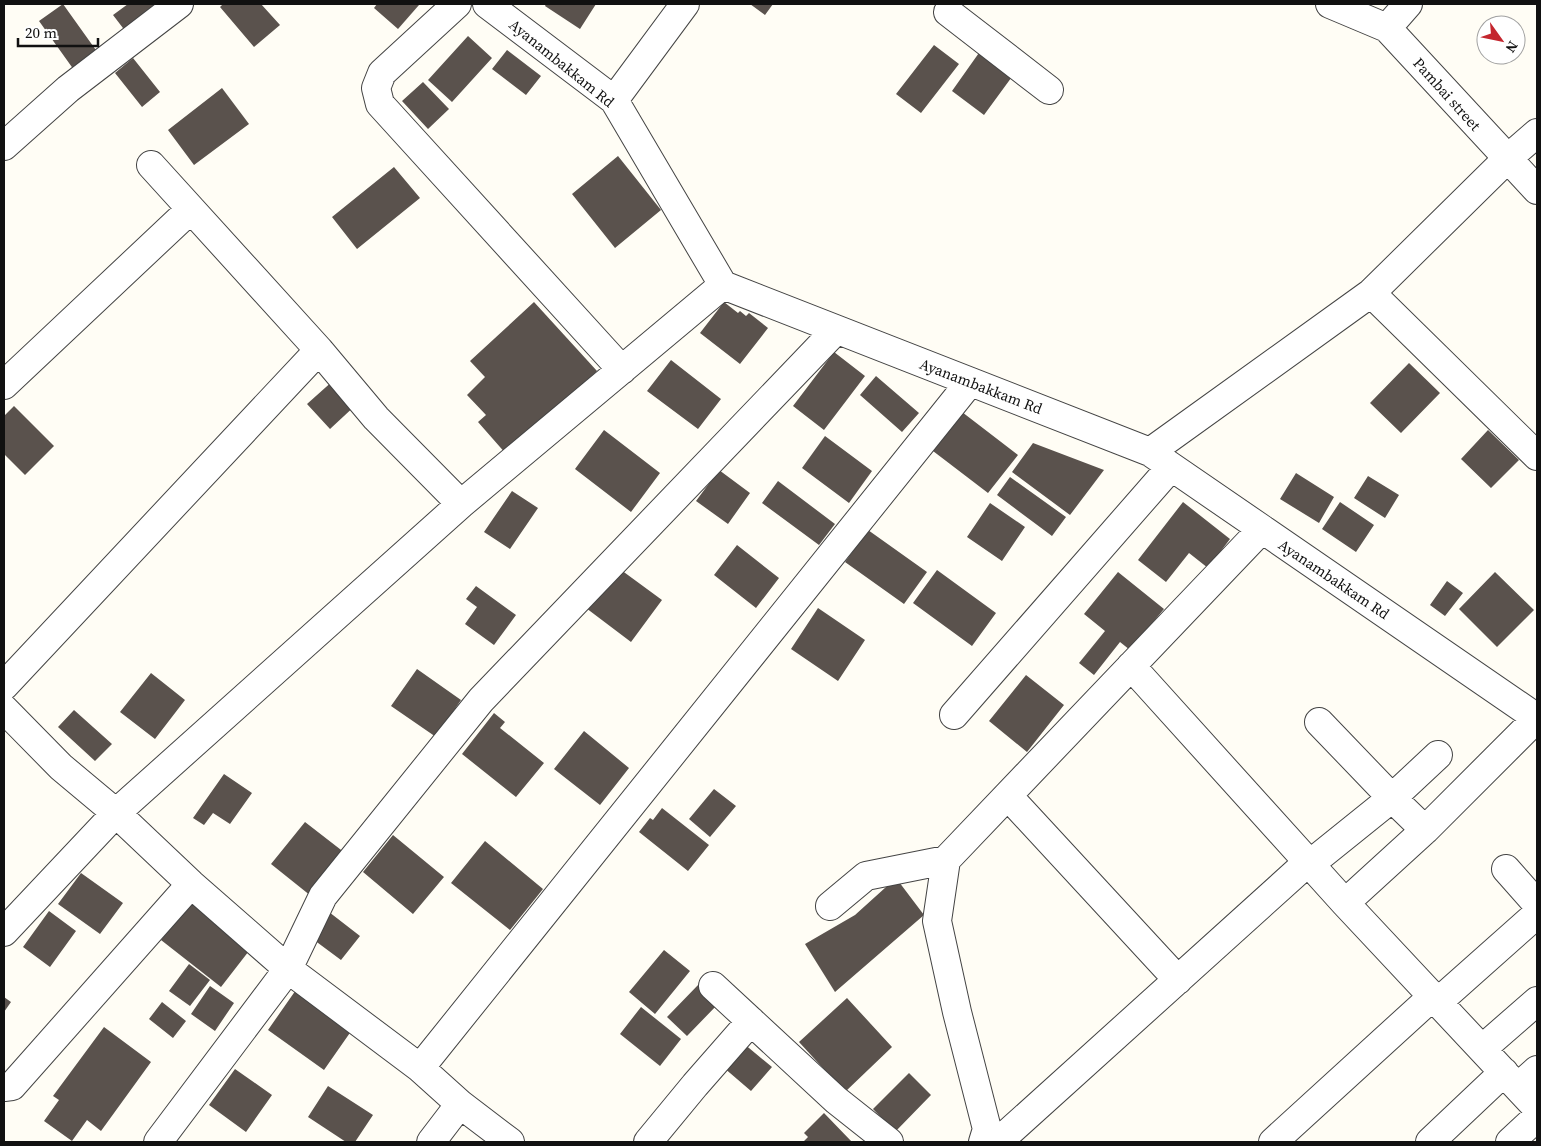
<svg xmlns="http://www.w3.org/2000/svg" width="1541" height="1146" viewBox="0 0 1541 1146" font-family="'Source Serif 4',serif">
<rect width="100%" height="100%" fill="#fffdf5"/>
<!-- building -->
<path fill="#5a524d" d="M63,4L98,53L74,70L39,21Z
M128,4H163L126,32L113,15Z
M223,4H261L280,25L254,47L220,7Z
M377,4H418L419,5L398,29L374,8Z
M546,4H596L580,29L545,6Z
M750,4H773L765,15Z
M468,36L492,58L452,102L428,80Z
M934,45L959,64L921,113L896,94Z
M507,50L541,76L526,95L492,69Z
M981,50L1014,74L984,115L952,91Z
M133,58L160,92L142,107L115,73Z
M423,82L449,109L428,129L402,101Z
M222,88L249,124L194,165L168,130Z
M618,156L661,210L615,248L572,194Z
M394,167L420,198L357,249L332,217Z
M534,302L597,371L507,455L478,422L486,415L467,395L485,377L470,361Z
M724,302L738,313L740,311L746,316L749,313L768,328L740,364L700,333Z
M834,352L865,376L824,430L793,406Z
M671,360L721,399L698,429L647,391Z
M1409,363L1440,393L1401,433L1370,403Z
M876,376L919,413L902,432L860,395Z
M335,379L358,403L330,429L307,404Z
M14,406L54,446L25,475L4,454V416Z
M962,412L1018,455L988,493L933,451Z
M604,430L660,473L631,512L575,469Z
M1488,430L1519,460L1491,488L1461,459Z
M825,436L872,471L849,503L802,468Z
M1033,443L1104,470L1070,515L1012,472Z
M719,470L750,493L728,524L696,501Z
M1296,473L1334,497L1319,523L1280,499Z
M1368,476L1399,495L1385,518L1354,498Z
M1010,477L1066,517L1052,536L997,495Z
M778,481L835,524L819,545L762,503Z
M512,491L538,508L510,549L484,532Z
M1183,502L1230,539L1208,568L1189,553L1166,582L1138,560Z
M1340,502L1374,525L1356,552L1322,529Z
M990,503L1025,527L1002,561L967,537Z
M868,530L927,572L904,604L845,562Z
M737,545L779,578L756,608L714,575Z
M617,567L662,600L631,642L586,608Z
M937,570L996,613L972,646L913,603Z
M1118,572L1164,609L1130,650L1120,642L1094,675L1079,663L1105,631L1084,614Z
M1495,572L1534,610L1497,647L1459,609Z
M1447,581L1463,593L1445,616L1430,605Z
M476,586L516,615L494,645L465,624L477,607L466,599Z
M818,608L865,640L838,681L791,649Z
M417,669L461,700L436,737L391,706Z
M151,673L185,700L155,739L120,712Z
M1026,675L1064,705L1027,752L989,721Z
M74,710L112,744L95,761L58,727Z
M494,713L505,722L500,728L544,763L516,797L462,754Z
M584,731L629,768L600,805L554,769Z
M224,774L252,793L230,824L213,813L204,825L193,818Z
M714,789L736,806L710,837L689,819Z
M662,808L709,845L688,871L639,832L650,818L653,820Z
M305,822L345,853L311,896L271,864Z
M393,835L444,877L413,914L363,872Z
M485,841L543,889L510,930L451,883Z
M81,873L123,903L100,934L58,904Z
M896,878L924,915L835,992L805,944L855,915Z
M191,900L252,947L221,987L161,940Z
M49,911L76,931L50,967L23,947Z
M329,912L360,936L341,960L310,937Z
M664,950L690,971L655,1014L629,992Z
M189,964L210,980L190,1006L169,991Z
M699,984L719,1003L687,1036L667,1017Z
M210,986L234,1003L215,1031L191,1014Z
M298,987L354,1027L324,1070L268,1030Z
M4,997L11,1002L4,1012Z
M847,998L892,1047L845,1092L799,1042Z
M162,1002L186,1021L173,1038L149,1019Z
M641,1007L681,1039L660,1066L620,1034Z
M104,1027L151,1062L101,1131L87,1120L72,1141L44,1121L59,1100L53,1096Z
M743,1043L772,1067L751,1091L723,1067Z
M235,1069L272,1095L246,1132L209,1105Z
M909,1073L931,1095L895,1132L873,1109Z
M328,1086L373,1115L355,1142H346L308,1117Z
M824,1113L852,1142H803L808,1137L804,1133Z"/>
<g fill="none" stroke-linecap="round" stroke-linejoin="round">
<defs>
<path id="minor" d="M457,4L382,73L376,88L380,104L622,370
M487,4L614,100L723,285L1150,452L1537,718
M1330,4L1387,28L1537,190
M948,12L1049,90
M1387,28L1408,4
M614,100L685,4
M4,146L68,89L179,4
M151,165L319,350L376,418L461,504
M1371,293L1537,456
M4,385L191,209
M1150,452L1371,293L1507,159L1537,133
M1131,666L1345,903L1537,1108
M4,686L319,350
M4,709L61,767L116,813L461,504L723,285
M954,715L1171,467
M1319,722L1392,798L1425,830
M1008,796L1178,980
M1310,864L1392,798L1438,755
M1506,869L1537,904
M1345,903L1425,830L1537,718
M830,906L866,876L946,860
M4,932L116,813L191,884L288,969L420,1068L970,382
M713,986L836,1100L889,1142
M1438,1002L1537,914
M1482,1049L1537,1001
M420,1068L460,1104L510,1142
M4,1087L12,1086L191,884
M1518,1087L1537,1070
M158,1142L288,969L323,896L481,700L836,330
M431,1142L460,1104
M648,1142L695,1085L751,1021
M983,1142L987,1129L957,1012L937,921L946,860L1262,529
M998,1142L1308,862
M1273,1142L1433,996
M1430,1142L1504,1072
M1510,1142L1537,1117"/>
</defs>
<!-- minor casing -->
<use href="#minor" stroke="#444" stroke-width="30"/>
<!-- minor -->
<use href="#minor" stroke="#fff" stroke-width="28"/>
</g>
<g text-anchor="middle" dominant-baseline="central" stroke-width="5" stroke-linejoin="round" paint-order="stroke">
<!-- street labels -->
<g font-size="15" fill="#111" stroke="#fff">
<text transform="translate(562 63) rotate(39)">Ayanambakkam Rd</text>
<text transform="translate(1447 94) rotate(48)">Pambai street</text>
<text transform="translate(981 386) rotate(21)">Ayanambakkam Rd</text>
<text transform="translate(1334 579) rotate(34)">Ayanambakkam Rd</text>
</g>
</g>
<!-- border -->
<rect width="1541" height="1146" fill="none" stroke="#111111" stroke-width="10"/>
<!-- north arrow -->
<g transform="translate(1501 40) rotate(123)"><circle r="24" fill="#ffffff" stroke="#a0a0a0"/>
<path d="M0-4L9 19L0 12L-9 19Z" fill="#c4262e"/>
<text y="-8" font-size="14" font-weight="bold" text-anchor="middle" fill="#111111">N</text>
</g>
<!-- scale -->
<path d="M18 38v8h80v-8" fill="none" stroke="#111111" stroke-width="2.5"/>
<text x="25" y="38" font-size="15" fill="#111111" stroke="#ffffff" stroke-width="4" paint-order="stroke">20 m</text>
</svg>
